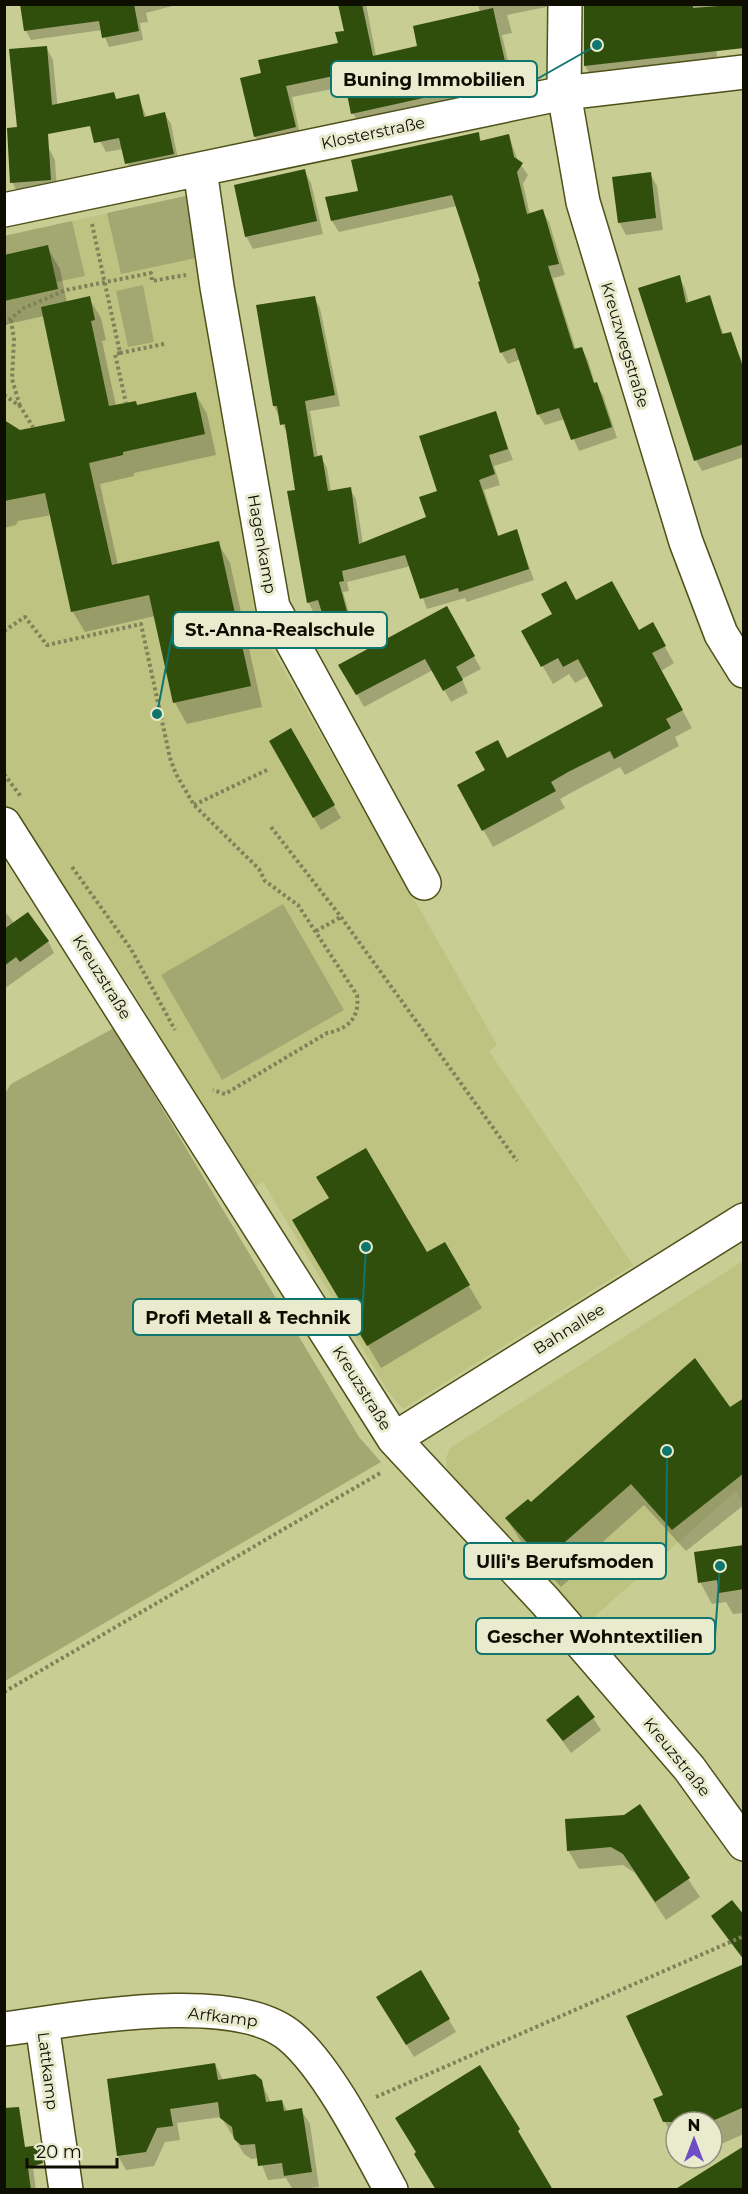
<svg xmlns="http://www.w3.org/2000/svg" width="748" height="2194" viewBox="0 0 748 2194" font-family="Montserrat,sans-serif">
<rect width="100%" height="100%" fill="#c8cd93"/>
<!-- built -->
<path fill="#bfc382" d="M186,196L256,621L497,1045L489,1051L633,1265L403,1409L388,1391L263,1182L252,1189L131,988L5,808L4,236Z
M743,1261V1503L736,1491L585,1625L452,1480L447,1471L446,1458L450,1448Z"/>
<!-- green -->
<path fill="#a3a771" d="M186,196L196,258L121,274L107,213Z
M72,221L85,276L56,282L48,246L5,255L4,236Z
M143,285L154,342L128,347L116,291Z
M283,904L344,1010L222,1080L161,975Z
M114,1028L359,1437L381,1462L5,1681L4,1095L11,1084Z"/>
<!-- shadow -->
<path fill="#0003" d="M41,4H172V6L146,13L148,22L140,23L143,40L109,47L102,30L31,40L26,31L23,9Z
M340,4H366L376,56L419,48L480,12L478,4L551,6L507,15L512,33L502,35L515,91L360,125L353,113L347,86L292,97L301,139L262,148L255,136L263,74L339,44L345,32Z
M585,4H744L715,41L718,63L592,78L585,66Z
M46,47L53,60L59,122L23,119Z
M138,96L147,118L165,114L171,124L179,164L132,174L123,149L106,152L100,141Z
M478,134L482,142L509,136L518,161L528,175L523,184L530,215L542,211L549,222L565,275L553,278L576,350L581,348L588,360L595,384L603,395L617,438L579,451L565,419L545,425L538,414L521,359L508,364L501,352L482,282L457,206L339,232L332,221L359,192Z
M48,147L55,160L57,192L19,195L12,182Z
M304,170L311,183L323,234L253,249L246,236Z
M650,173L657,186L663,230L626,235L619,222Z
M47,247L60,269L67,303L89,298L101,318L106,340L102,341L116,406H137L195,393L207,414L216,455L134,473V476L100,484L118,565L218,543L230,563L262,707L187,724L175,703L155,616L85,632L73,612L52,515L18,521L16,525L4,528V422L19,432L67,422L44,316L4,325V256Z
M679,277L685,288L689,304L709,297L724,335L730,333L744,366V457L702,471L696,460Z
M314,297L320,308L340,406L310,411L318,458L321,457L327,468L331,492L350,489L356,499L363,544L428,518L438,492L495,413L513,460L494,466L500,485L484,490L499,537L516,531L534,580L467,602L465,598L427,609L411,566L347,582L349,591L343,592L354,630L334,636L323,610L314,613L308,602L297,491L288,435L274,406Z
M576,602L639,631L652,624L674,663L661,671L692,728L675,737L679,746L625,775L620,767L578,789L560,799L565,808L493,847L459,786L605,706L589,675L575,683L569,674L553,684L523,632Z
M447,608L481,669L462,679L468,693L451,702L433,670L364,707L341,665Z
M291,730L341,818L321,830L271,742Z
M7,914L15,924L48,941L54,953L4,989V916Z
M294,1220L427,1254L444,1244L482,1308L381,1368Z
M744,1400V1505L686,1551L644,1505L578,1564L581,1569L561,1587L520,1540L507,1519L531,1504L729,1409Z
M744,1547V1613L733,1614L726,1602L712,1604L700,1582Z
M593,1718L601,1730L571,1753L548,1721Z
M640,1806L700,1897L666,1920L635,1873L623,1865L579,1869L568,1850Z
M744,1965V2134L712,2148V2122H676V2145L655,2100L665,2095Z
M421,1972L456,2032L414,2057L385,2010Z
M215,2064L223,2080L261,2081L271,2103L282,2101L288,2112L301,2110L310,2124L319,2187L293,2190L286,2178L268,2180L259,2158L251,2159L244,2154L221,2117L177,2123L180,2140L165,2142L154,2166L126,2170L118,2156L109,2080Z
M32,2160L36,2190H4Z"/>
<!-- building -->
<path fill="#304e0c" d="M20,4H134L139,31L102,38L99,21L24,31Z
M338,4H362L373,56L417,46L413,26L493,8L509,79L351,114L343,74L286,86L296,127L254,137L240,78L261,73L258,60L338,43L335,32L344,31Z
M584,4H693V8L744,4V48L584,66Z
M47,46L52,105L114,92L116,99L139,94L144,117L165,112L174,154L125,164L119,138L94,143L90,126L48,134L51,180L10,183L7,128L17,127L9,49Z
M479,132L480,141L509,134L514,157L523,163L517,172L527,214L543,209L559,264L548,266L574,349L582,347L594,383L597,382L612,427L571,440L559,408L537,415L515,348L500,353L478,282L480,281L452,195L331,221L325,197L358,191L351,160Z
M305,169L317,221L245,237L234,185Z
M651,172L656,218L618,223L612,177Z
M48,245L58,289L4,301V255Z
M680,275L686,303L710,295L722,334L731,332L744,370V444L694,461L638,288Z
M90,296L95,320L91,321L109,406L136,401L137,405L196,392L205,434L123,452V455L89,463L112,565L219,541L251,686L173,703L149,595L71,612L45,493L4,501V420L20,430L65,421L41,307Z
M315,296L335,395L305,401L314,457L322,455L328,491L351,487L359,544L426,517L419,497L437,491L419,436L496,411L508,449L489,455L495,474L479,480L498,536L517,529L529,569L459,592L458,588L420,599L405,555L342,571L344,581L339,582L349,619L326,626L318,600L307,603L287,491L295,490L285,424L280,425L277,406H273L256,305Z
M566,581L576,600L612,581L639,630L653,622L666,646L652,653L683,710L666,719L671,728L614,759L610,751L568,772L551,782L556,791L482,831L457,785L485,770L475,752L498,740L507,758L603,706L578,659L563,667L558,658L541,667L521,631L552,614L541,594Z
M447,606L475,656L456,667L463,680L443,691L425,659L356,695L338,665Z
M291,728L335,805L313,818L269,741Z
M28,912L49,941L20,962L16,957L4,966V929Z
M366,1148L427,1252L445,1242L470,1285L367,1346L292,1220L329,1198L316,1177Z
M695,1358L730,1407L744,1398V1473L672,1530L631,1484L565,1542L569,1546L548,1566L505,1518L528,1499L531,1502Z
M744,1545V1589L719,1593L717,1580L698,1583L694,1552Z
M578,1695L595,1717L563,1741L546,1720Z
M640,1804L690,1878L655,1902L623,1854L611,1847L567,1851L565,1819L624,1815Z
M732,1900L744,1915V1960L711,1916Z
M744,1964V2107L710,2122H663L653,2099L663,2095L626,2016Z
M421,1970L450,2019L406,2045L376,1997Z
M215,2063L218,2080L255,2074L262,2080L266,2102L282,2100L284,2111L302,2108L312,2172L284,2176L282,2163L258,2166L255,2144L241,2145L234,2139L232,2127L220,2118L218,2102L170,2109L173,2126L157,2128L146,2152L117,2156L107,2079Z
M480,2065L520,2129L518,2131L553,2190H436L414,2154L416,2152L395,2118Z
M19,2107L25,2147L40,2145L43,2163L28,2168L31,2190H4V2108Z
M744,2146V2190H674Z"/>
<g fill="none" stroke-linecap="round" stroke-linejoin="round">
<defs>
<path id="minor" d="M565,4L564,93L583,202L686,542L721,634L744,671
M200,170L217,287L273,607L424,883
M4,210L564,93L744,72
M4,824L394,1439L545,1601L689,1768L744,1844
M394,1439L744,1220
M42,2024L66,2190
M4,2029C74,2020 234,1988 291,2037C328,2068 367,2146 391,2190"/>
</defs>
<!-- minor casing -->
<use href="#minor" stroke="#4e511a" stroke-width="36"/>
<!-- path -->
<path stroke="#7e8259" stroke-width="4" stroke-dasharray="3 3" stroke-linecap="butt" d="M92,224L120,353L115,354L126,403
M11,320L14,339L12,379L20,406
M4,324L24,308L66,290L151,273L152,281L186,275
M120,353L164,344
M4,395L20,406L33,427
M4,631L25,617L47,645L141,624L170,758L176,774L194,805L259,869L265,881L298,905L357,995C360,1018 348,1029 327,1033L225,1094L213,1090
M4,774L22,798
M194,805L269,769
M271,827L341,917L517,1161
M72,867L131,949L175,1030
M316,931L341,917
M4,1692L382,1472
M376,2097L744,1936"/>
<!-- minor -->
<use href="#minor" stroke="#fff" stroke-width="33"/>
</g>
<g text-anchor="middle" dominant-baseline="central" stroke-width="6" stroke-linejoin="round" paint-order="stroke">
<!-- street labels -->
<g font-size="16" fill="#0d0d00" stroke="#e8ebce">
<text transform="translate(373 133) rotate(-12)">Klosterstraße</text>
<text transform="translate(625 345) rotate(73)">Kreuzwegstraße</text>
<text transform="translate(262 544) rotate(80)">Hagenkamp</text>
<text transform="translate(102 977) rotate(58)">Kreuzstraße</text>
<text transform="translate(569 1329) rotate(-32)">Bahnallee</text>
<text transform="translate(362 1388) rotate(58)">Kreuzstraße</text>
<text transform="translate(677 1757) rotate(51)">Kreuzstraße</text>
<text transform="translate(223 2017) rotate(7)">Arfkamp</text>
<text transform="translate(48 2071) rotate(83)">Lattkamp</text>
</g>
</g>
<!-- callouts -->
<path fill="none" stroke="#0f766e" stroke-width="2" d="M597 45L537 79M157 714L173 630M366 1247L362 1317M667 1451L666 1561M720 1566L715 1636"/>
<g fill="#0f766e" stroke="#e8ebce" stroke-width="2">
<circle cx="597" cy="45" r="6"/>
<circle cx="157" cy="714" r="6"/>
<circle cx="366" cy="1247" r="6"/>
<circle cx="667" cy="1451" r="6"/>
<circle cx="720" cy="1566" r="6"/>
</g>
<g fill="#e8ebce" stroke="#0f766e" stroke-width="2">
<rect x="331" y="61" width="206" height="36" rx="6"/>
<rect x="173" y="612" width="214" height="36" rx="6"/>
<rect x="133" y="1299" width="229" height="36" rx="6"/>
<rect x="464" y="1543" width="202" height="36" rx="6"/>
<rect x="476" y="1618" width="239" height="36" rx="6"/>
</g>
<g font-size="18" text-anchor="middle" font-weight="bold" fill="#0d0d00">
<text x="434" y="86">Buning Immobilien</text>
<text x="280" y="636">St.-Anna-Realschule</text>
<text x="248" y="1324">Profi Metall &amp; Technik</text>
<text x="565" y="1568">Ulli's Berufsmoden</text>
<text x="595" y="1643">Gescher Wohntextilien</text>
</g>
<!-- border -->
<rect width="748" height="2194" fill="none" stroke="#0d0d00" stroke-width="12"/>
<!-- north arrow -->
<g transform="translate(694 2140)"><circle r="28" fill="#e8ebce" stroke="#90927c" stroke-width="1.5"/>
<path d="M0-4.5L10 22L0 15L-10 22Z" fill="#6e4dc6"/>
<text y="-9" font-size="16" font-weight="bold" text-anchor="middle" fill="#0d0d00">N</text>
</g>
<!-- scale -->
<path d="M27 2158v9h90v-9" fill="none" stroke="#0d0d00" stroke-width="3"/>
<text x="36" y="2158" font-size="18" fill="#0d0d00" stroke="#e8ebce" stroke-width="4.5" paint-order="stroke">20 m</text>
</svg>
